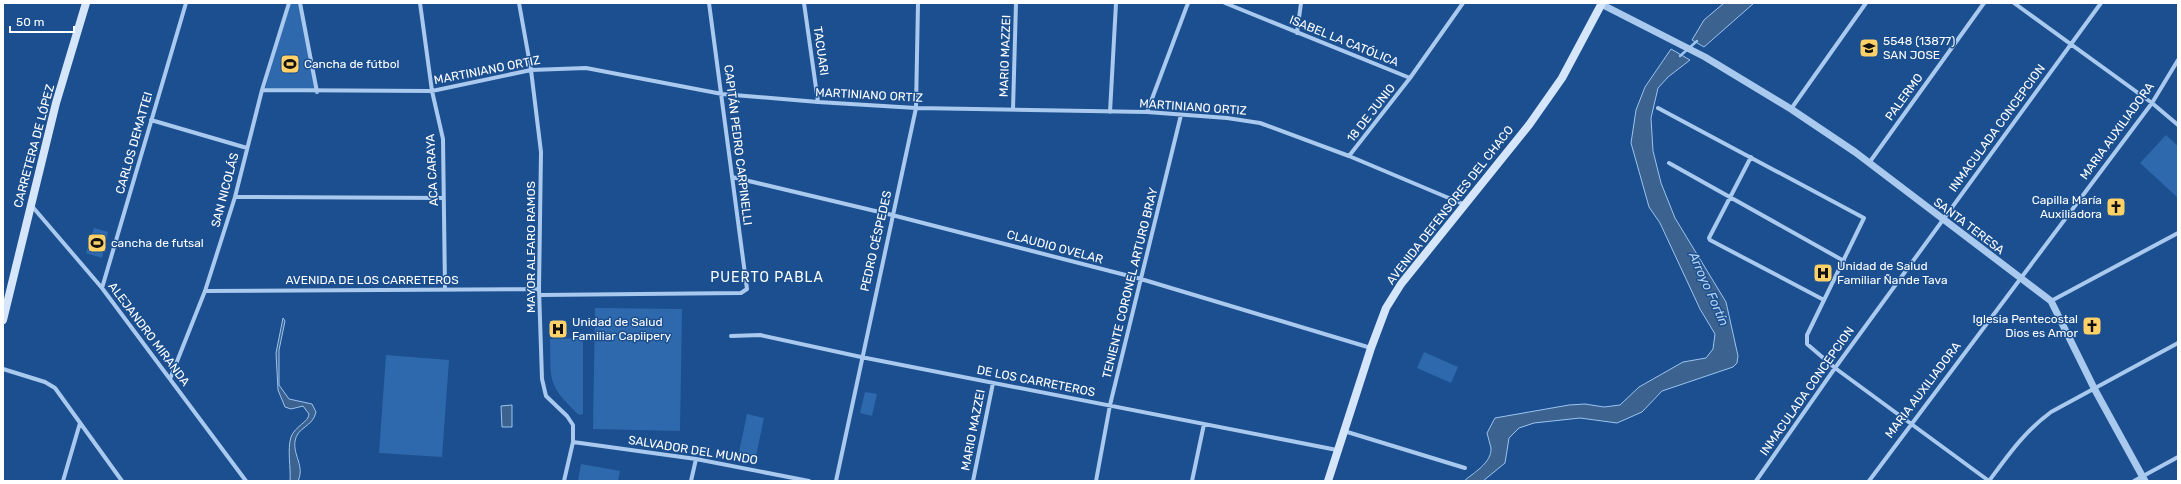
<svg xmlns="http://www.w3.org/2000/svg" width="2181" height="484" font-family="Rubik,sans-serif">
<rect width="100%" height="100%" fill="#1b4f8f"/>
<path fill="#2e69ad" d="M290,3h9l17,87 -51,-1z
M2166,135l12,11v52l-38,-35z
M94,228l14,4 -6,26 -16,-5z
M595,308l87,1 -2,122 -87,-2z
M583,338v76l-4,1c-32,-31 -28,-33 -29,-76z
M1424,352l34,15 -7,16 -34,-15z
M386,355l63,5 -7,97 -63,-4z
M865,392l12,2 -5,22 -12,-3z
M747,414l17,4 -8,38 -17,-4z
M581,464l39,7 -2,10h-40z"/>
<path fill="#3c6290" stroke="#9cc4f0" d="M1724,3h30l-50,44 -12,-7 12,-20z
M1671,49l19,11 -22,17 -10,11 -7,30 2,33 8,32 14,35 51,84 12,54 -1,7 -4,4 -71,24 -20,21 -25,11 -37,-5 -46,5 -15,5 -10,10 -4,25 -22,18h-19c9,-8 28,-18 27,-33 -1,-5 -3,-10 -4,-15l8,-15 74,-13 16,-1 19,3 16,-2 19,-18 44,-25 23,-4 7,-9 2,-15 -15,-25 -40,-86 -11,-16 -18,-64 5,-33 9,-23z
M283,318l2,3 -6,29v35l10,14 23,5 4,8c-3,15 -19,15 -21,29 -2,15 10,25 3,40h-8c1,-14 -3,-31 1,-44 4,-11 18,-15 18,-23l-6,-8 -12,3 -6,-2 -7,-17 -2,-37z
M512,405v22h-10l-1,-21z"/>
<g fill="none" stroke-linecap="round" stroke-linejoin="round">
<path stroke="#9cc4f0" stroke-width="2.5" d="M1680,56l17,-15"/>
<path stroke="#a9c9ee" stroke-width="4" d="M300,3l17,89
M420,3l12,88 11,48 2,150
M519,3l12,67 10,82 -2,137 3,90 4,17 21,20 6,9v17l-9,39
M804,3l14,99
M1225,3l185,75
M2014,3l138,100 26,22
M1297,33l4,-30
M262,90l170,1 99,-21 55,-2 136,26 96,8 98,6 231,4 80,6 33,5 89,33 114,48
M1658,108l206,110 -57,117v9l28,24 154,113
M1013,109l3,-106
M1791,109l75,-106
M1110,112l6,-109
M1147,112l41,-109
M151,120l96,28
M1349,156l61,-78 53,-75
M1751,157l-42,81 1,2 114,60
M1669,163l175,98
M1869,163l115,-160
M732,177l160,38 249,64 230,69
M235,197l209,1
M31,205l71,83 144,193
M102,288l84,-285
M205,291l334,-2
M540,295l201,-2 6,-4 -38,-286
M2051,301l127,-68
M731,336l29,-1 101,22 476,93
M3,369l42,13 10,6 67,93
M170,379l35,-88 30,-94 27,-107 27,-87
M1344,431l121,37
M573,442l123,17 113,22
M63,481l17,-58
M691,481l5,-22
M836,481l80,-373 2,-105
M973,481l20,-98
M1096,481l14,-76 71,-290
M1192,481l12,-57
M1756,481l79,-113 266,-365
M1869,481l283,-378 26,-43
M1989,481c20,-27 35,-49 62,-69l127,-69
M2134,481l44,-24"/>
<path stroke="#a9c9ee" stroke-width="7" d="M1601,4l104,53 86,52 64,43 196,149 44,89 50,91"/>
<path stroke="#d6e6fa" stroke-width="8" d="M3,320l53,-217 30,-100
M1328,481l43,-133 15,-40 15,-24 128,-159 33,-47 40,-75"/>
</g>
<defs>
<g id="school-square" transform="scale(1)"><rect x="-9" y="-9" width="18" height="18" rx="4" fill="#ffd166" stroke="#1b4f8f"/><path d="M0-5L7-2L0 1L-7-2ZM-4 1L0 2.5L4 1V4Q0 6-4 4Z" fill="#111"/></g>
<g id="stadium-square" transform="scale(1)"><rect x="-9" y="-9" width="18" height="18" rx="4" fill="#ffd166" stroke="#1b4f8f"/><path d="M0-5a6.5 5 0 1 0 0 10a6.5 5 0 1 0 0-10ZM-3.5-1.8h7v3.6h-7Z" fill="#111"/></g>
<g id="church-square" transform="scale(1)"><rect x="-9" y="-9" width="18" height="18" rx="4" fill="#ffd166" stroke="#1b4f8f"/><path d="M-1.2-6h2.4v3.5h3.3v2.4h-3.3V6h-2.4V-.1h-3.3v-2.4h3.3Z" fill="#111"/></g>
<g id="hospital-square" transform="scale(1)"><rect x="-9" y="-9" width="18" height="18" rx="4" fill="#ffd166" stroke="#1b4f8f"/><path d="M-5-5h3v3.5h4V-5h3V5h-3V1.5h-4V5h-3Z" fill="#111"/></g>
</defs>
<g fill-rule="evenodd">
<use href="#school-square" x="1869" y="48"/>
<use href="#stadium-square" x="290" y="64"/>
<use href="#church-square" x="2116" y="207"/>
<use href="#stadium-square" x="97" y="243"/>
<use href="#hospital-square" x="1823" y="273"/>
<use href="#church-square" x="2092" y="326"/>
<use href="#hospital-square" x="558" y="329"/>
</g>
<g text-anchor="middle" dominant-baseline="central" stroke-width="3" stroke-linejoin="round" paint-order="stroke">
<g font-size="12" fill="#fff" stroke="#1b4f8f">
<text transform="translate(1344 41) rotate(22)">ISABEL LA CATÓLICA</text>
<text transform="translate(821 51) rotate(82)">TACUARI</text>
<text transform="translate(1005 56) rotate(-88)">MARIO MAZZEI</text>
<text transform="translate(487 70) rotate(-11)">MARTINIANO ORTIZ</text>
<text transform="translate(869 95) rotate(3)">MARTINIANO ORTIZ</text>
<text transform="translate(1904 97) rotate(-54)">PALERMO</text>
<text transform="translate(1193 107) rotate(4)">MARTINIANO ORTIZ</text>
<text transform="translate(1371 113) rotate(-52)">18 DE JUNIO</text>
<text transform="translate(1997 128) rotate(-54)">INMACULADA CONCEPCION</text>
<text transform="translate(2117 131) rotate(-54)">MARIA AUXILIADORA</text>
<text transform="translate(134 143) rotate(-74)">CARLOS DEMATTEI</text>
<text transform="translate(738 145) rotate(83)">CAPITÁN PEDRO CARPINELLI</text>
<text transform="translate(34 146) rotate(-75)">CARRETERA DE LÓPEZ</text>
<text transform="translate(432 170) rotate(-93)">ACA CARAYA</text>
<text transform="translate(225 190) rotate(-75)">SAN NICOLÁS</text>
<text transform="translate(1450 205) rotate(-52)">AVENIDA DEFENSORES DEL CHACO</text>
<text transform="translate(1969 226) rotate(37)">SANTA TERESA</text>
<text transform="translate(876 241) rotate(-77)">PEDRO CÉSPEDES</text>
<text transform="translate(531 247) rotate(-90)">MAYOR ALFARO RAMOS</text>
<text transform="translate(1055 247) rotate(15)">CLAUDIO OVELAR</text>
<text x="372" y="280">AVENIDA DE LOS CARRETEROS</text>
<text transform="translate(1130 283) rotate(-76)">TENIENTE CORONEL ARTURO BRAY</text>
<text transform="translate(149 334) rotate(53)">ALEJANDRO MIRANDA</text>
<text transform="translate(1036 381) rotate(11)">DE LOS CARRETEROS</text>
<text transform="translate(1923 390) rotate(-53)">MARIA AUXILIADORA</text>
<text transform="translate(1807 391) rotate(-55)">INMACULADA CONCEPCION</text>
<text transform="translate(973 430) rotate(-79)">MARIO MAZZEI</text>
<text transform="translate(693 450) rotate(9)">SALVADOR DEL MUNDO</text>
</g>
<g font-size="12" fill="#fff" stroke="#1b4f8f" text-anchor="start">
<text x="1883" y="41">5548 (13877)<tspan x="1883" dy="14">SAN JOSE</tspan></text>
<text x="304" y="64">Cancha de fútbol</text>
<text x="2102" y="200" text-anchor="end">Capilla María<tspan x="2102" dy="14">Auxiliadora</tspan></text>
<text x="111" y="243">cancha de futsal</text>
<text x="1837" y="266">Unidad de Salud<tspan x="1837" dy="14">Familiar Ñande Tava</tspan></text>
<text x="2078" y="319" text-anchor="end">Iglesia Pentecostal<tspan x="2078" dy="14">Dios es Amor</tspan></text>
<text x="572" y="322">Unidad de Salud<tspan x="572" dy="14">Familiar Capiipery</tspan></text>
</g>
<g font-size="13" font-style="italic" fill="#b5d3f5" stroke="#1b4f8f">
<text transform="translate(1709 289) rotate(66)">Arroyo Fortín</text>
</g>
<g font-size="14" letter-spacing="1" fill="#fff" stroke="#1b4f8f">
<text x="767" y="277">PUERTO PABLA</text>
</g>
</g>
<rect width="2181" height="484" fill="none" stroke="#ffffff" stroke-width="8"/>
<path d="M10 26v6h64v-6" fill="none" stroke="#ffffff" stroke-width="2"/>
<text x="16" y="26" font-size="12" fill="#ffffff" stroke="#1b4f8f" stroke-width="3" paint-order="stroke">50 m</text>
</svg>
